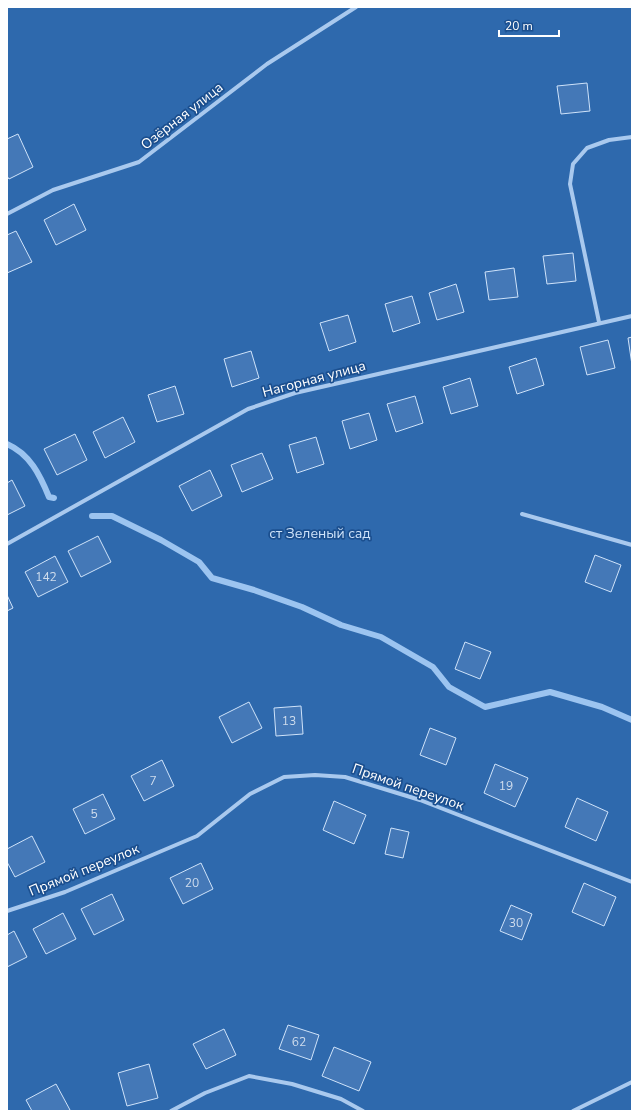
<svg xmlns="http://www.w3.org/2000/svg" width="639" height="1118" font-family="'Nunito Sans',sans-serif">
<rect width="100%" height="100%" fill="#1b4f8f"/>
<path fill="#2e69ad" d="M7,7h625v1104h-625z"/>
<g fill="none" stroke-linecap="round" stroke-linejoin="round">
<path stroke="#9cc4f0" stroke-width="6" d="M7,444c23,10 33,31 42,53l5,1
M92,516h20l49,24 38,22 13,16 42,12 48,17 39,18 40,12 52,30 16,20 36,20 65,-15 52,15 30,13"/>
</g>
<path fill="#4478b7" stroke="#cfe3fa" d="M587,83l3,28 -29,3 -4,-28z
M18,134l15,33 -24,12 -2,-3v-37z
M74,204l12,26 -30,15 -12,-25z
M16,231l16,31 -25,11v-38z
M573,253l3,28 -29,3 -4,-28z
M514,268l4,29 -29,3 -4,-28z
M456,284l8,28 -27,8 -8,-27z
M412,296l8,27 -27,9 -8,-28z
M348,315l8,27 -27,9 -9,-28z
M632,337v28l-4,-27z
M608,340l7,28 -28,7 -7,-28z
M251,351l8,27 -27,9 -8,-28z
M536,358l8,27 -27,9 -8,-27z
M470,378l8,28 -27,8 -8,-27z
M175,386l9,28 -27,8 -9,-27z
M415,396l8,27 -27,9 -9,-28z
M369,413l8,27 -27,9 -8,-28z
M123,417l12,25 -30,16 -12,-26z
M75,434l12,26 -30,15 -13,-26z
M316,437l8,27 -27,9 -8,-28z
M262,453l11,26 -31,13 -11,-27z
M210,470l12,26 -30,15 -13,-25z
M12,480l13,26 -18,9v-32z
M98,536l13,26 -30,15 -13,-26z
M595,555l26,10 -10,27 -26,-10z
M55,556l13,26 -30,15 -13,-25z
M7,595l6,13 -6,3z
M465,642l26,10 -11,27 -25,-10z
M249,702l13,26 -30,15 -13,-26z
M301,706l2,28 -27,2 -2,-28z
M430,728l26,10 -10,27 -26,-10z
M162,760l12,26 -30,15 -13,-25z
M495,764l33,14 -13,29 -31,-14z
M103,794l12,25 -30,15 -12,-25z
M577,798l31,14 -12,29 -31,-14z
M334,801l32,14 -12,29 -31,-14z
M391,828l18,4 -6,26 -18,-4z
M32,836l13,26 -30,15 -8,-15v-13z
M201,863l12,26 -30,15 -13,-26z
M584,883l32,14 -12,29 -32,-14z
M112,894l12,26 -30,15 -13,-26z
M511,905l21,9 -10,26 -22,-9z
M63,913l13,26 -30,15 -13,-25z
M14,931l13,26 -20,10v-32z
M288,1025l31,10 -8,25 -32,-11z
M224,1029l12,26 -30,14 -13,-25z
M334,1047l37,15 -12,29 -37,-15z
M149,1064l9,34 -31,8 -9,-33z
M56,1084l14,26 -3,1h-35l-6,-11z"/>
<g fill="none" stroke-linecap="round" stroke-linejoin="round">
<path stroke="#a9c9ee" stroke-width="4" d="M7,214l46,-24 86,-28 128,-98 89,-57
M599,322l-29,-138 3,-20 14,-16 22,-8 23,-3
M522,514l110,31
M7,544l241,-135 47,-16 337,-77
M7,911l58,-19 132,-56 53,-42 34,-17 31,-2 30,2 75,23 212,82
M171,1111l34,-18 44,-17 43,8 49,15 22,12
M573,1111l59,-29"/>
</g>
<g text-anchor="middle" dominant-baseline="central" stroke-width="3.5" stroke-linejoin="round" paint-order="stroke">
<g font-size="12" fill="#d0dded">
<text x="46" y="577">142</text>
<text x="289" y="721">13</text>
<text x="153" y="781">7</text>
<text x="506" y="786">19</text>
<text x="94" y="814">5</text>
<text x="192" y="883">20</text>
<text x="516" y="923">30</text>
<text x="299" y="1042">62</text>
</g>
<g font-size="14" fill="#fff" stroke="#1b4f8f">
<text transform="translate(182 116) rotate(-38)">Озёрная улица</text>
<text transform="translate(314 379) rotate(-15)">Нагорная улица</text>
<text transform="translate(408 787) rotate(19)">Прямой переулок</text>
<text transform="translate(84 870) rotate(-22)">Прямой переулок</text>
</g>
<g font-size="14" fill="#cfe3fa" stroke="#1b4f8f">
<text x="320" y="533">ст Зеленый сад</text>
</g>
</g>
<rect width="639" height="1118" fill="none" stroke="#ffffff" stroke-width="16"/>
<path d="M499 30v6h60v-6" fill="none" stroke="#ffffff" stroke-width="2"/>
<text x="505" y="30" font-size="12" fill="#ffffff" stroke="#1b4f8f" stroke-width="3" paint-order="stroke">20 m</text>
</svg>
